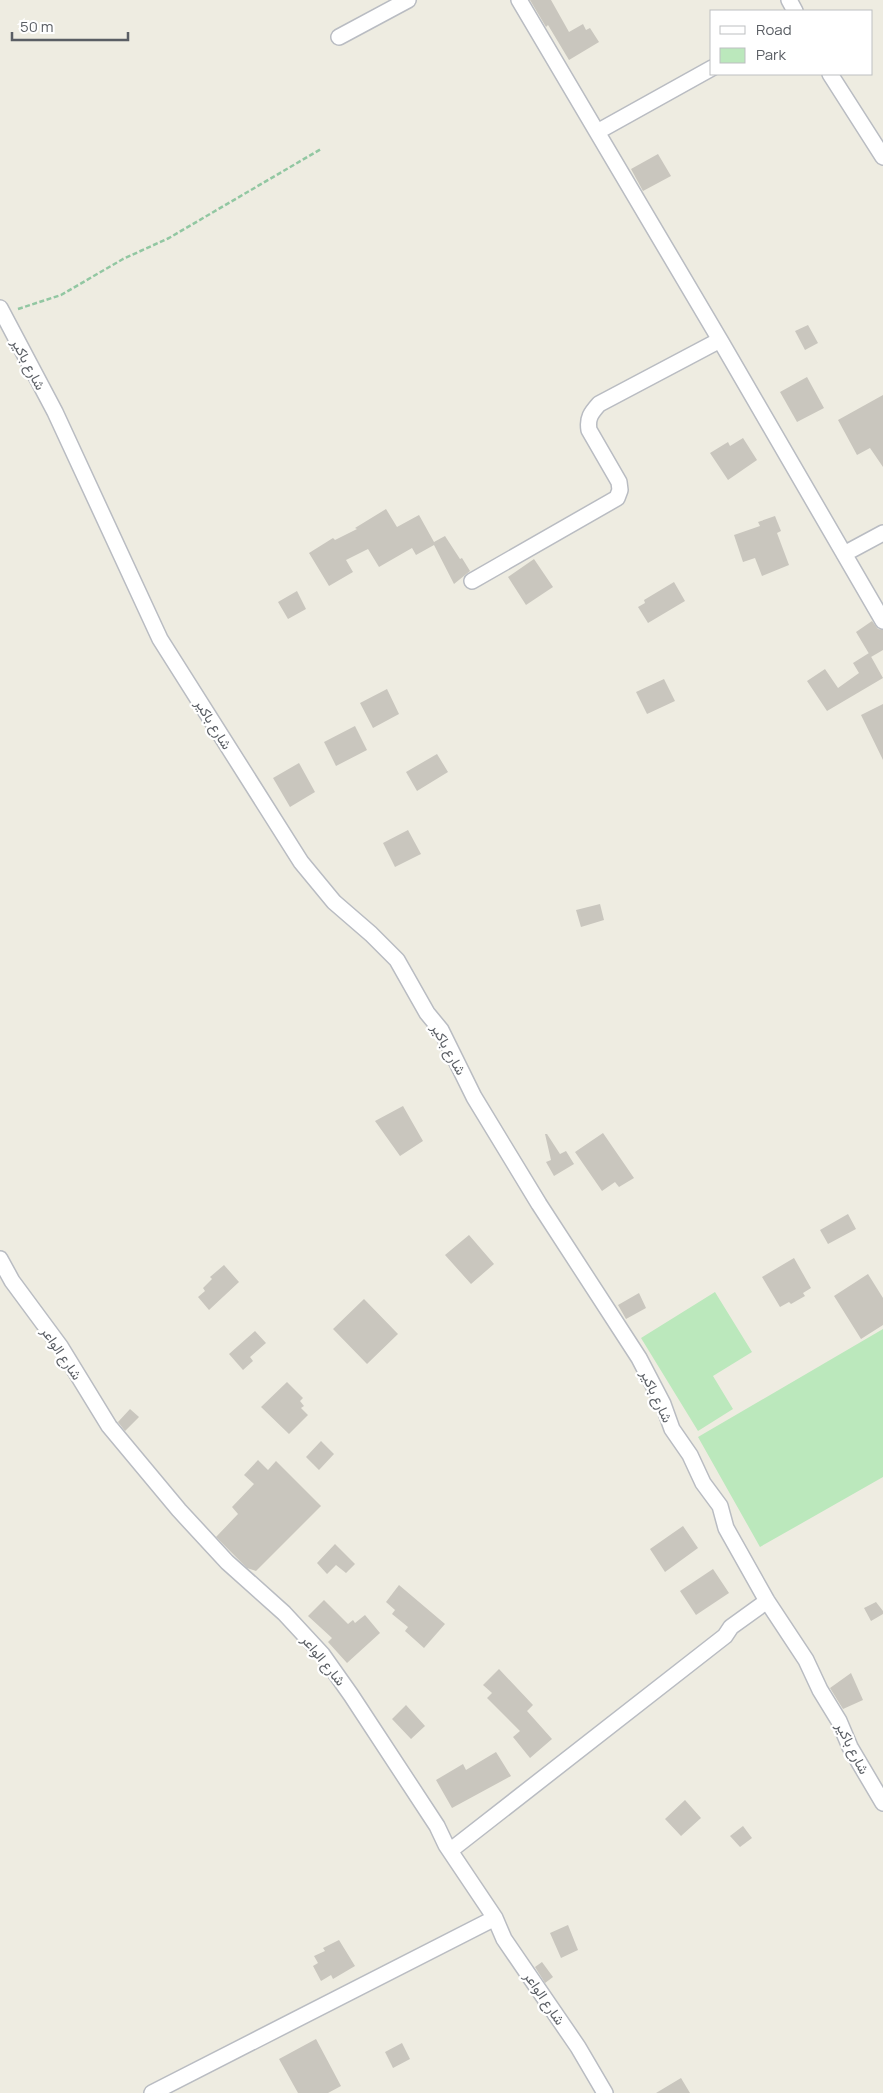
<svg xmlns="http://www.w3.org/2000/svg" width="883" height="2093" font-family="Manrope,Vazirmatn,sans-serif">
<rect width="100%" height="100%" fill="#eeece1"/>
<path fill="#bbe8bc" d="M715,1292l37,60 -39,24 20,33 -35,22 -57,-93z
M883,1329v148l-123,70 -62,-110z"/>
<path fill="#c9c6be" d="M530,0h21l18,32 14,-8 3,6 4,-2 9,14 -30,18 -21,-35 -2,2z
M658,154l13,22 -28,15 -12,-22z
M808,325l10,18 -13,7 -10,-19z
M807,377l17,31 -27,14 -17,-30z
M883,395v72l-13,-19 -13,7 -19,-35z
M743,438l14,22 -29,20 -18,-27 18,-11 2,4z
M386,509l11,18 22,-12 15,27 11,-6 15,23 2,-1 8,13 -16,13 -20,-39 -18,10 -4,-7 -33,19 -11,-18 -22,11 7,12 -24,14 -20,-33 24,-15 2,2 22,-11 -2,-1z
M775,516l6,15 -4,2 12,32 -27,11 -7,-18 -12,4 -9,-27 26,-9 -2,-4z
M534,559l19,28 -27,18 -18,-28z
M674,582l11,19 -37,22 -10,-16 7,-4 -1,-3z
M297,591l9,18 -18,10 -10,-17z
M872,621l6,8 5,1v20l-12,7 -15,-25z
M869,653l14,25 -56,33 -20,-30 18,-12 13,19 21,-15 -6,-10z
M664,679l11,22 -28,13 -11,-22z
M387,689l12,25 -26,14 -13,-25z
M883,704v56l-22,-45z
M355,726l12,24 -31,16 -12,-24z
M437,754l11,18 -31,19 -11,-19z
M299,763l16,29 -25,15 -17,-29z
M408,830l13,24 -26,13 -12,-24z
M600,904l4,16 -23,7 -5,-17z
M403,1106l20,35 -23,15 -25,-35z
M603,1133l31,45 -15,9 -4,-5 -13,9 -27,-39z
M545,1134h2l13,20 6,-3 8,13 -20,12 -8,-14 5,-2z
M848,1214l8,15 -28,15 -8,-14z
M469,1235l25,29 -23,20 -26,-29z
M794,1258l17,30 -8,5 2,3 -14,8 -2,-2 -9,5 -18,-30z
M224,1265l15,17 -30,28 -11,-13 7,-6 -2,-3 9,-9 -2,-2z
M868,1274l15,24v27l-22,14 -27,-43z
M639,1293l7,15 -20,11 -8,-14z
M364,1299l34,35 -31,30 -34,-35z
M255,1331l11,12 -16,14 3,4 -10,9 -14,-16z
M287,1382l16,16 -3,3 4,5 -3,2 7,7 -19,19 -28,-27z
M130,1409l9,8 -14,14 -7,-9z
M321,1441l13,13 -15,16 -13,-13z
M258,1460l10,10 8,-9 45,45 -65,65 -9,-3 -31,-31 22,-23 -6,-7 22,-23 -10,-9z
M683,1526l15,22 -33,24 -15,-23z
M335,1544l20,20 -9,9 -10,-8 -9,9 -10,-11z
M713,1569l16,24 -33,22 -16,-24z
M399,1585l46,39 -21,24 -19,-17 3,-4 -16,-13 3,-4 -9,-8z
M324,1600l24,24 5,-4 2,3 10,-8 15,18 -33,30 -19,-21 4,-4 -24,-22z
M876,1602l7,9v3l-12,7 -7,-13z
M499,1669l34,36 -6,6 25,28 -22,19 -17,-21 7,-6 -33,-33 5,-5 -9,-8z
M851,1673l12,27 -20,9 -13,-21z
M406,1705l19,21 -14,13 -19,-20z
M496,1752l15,24 -59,32 -16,-28 27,-16 3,6z
M685,1800l16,18 -20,18 -16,-17z
M743,1826l9,12 -12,9 -10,-11z
M568,1925l10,25 -17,8 -11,-25z
M339,1940l16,26 -22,13 -2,-4 -10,6 -8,-15 5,-3 -4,-7 11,-5 -2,-3z
M542,1962l11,15 -8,6 -10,-16z
M316,2039l25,47 -13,7h-30l-19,-34z
M402,2043l8,16 -17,9 -8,-16z
M681,2078l9,15h-34z"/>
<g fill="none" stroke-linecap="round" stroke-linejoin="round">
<g stroke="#b9bcc2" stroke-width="18">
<path id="minor" d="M519,0l78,132 115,-64
M789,0l6,11
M339,37l69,-37
M830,74l53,83
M0,308l55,104 105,227 141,223 33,40 37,32 26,26 30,53 14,17 33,67 65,107 100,154 24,46 9,25 18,26 13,28 17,23 6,22 41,73 39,59 14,30 19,31 11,26 33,56
M720,340l163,281
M844,554l39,-21
M472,581l145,-83 3,-8 -1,-8 -30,-52c-2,-12 2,-17 10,-26l121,-64 -123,-208
M0,1259l12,22 48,65 49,80 70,84 48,52 57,51 38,41 29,41 86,131 9,19 49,73 9,21 74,108 27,46
M451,1850l274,-214 6,-9 36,-26
M152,2093l343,-175"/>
</g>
<path stroke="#92c7a2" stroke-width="2.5" stroke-dasharray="5 2.5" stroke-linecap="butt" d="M18,309l43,-14 62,-36 46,-21 152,-89"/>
<use href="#minor" stroke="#fff" stroke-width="15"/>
</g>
<g text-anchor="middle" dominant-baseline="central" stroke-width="4.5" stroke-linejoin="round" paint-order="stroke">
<g font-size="14" fill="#5a5e64" stroke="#fff">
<text transform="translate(29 364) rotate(62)">شارع باكير</text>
<text transform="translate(214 724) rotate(58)">شارع باكير</text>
<text transform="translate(449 1049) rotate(61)">شارع باكير</text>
<text transform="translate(62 1353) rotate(56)">شارع الواعر</text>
<text transform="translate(657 1396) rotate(65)">شارع باكير</text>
<text transform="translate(324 1660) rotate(51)">شارع الواعر</text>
<text transform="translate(853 1748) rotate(63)">شارع باكير</text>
<text transform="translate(545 1998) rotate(56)">شارع الواعر</text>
</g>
</g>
<rect x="710" y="10" width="162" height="65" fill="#ffffff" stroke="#bdbfc1"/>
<rect x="720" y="26" width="25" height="8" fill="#ffffff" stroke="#bdbfc1"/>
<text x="756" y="35" font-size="15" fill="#5a5e64">Road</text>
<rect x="720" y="48" width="25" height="15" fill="#bbe8bc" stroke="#bdbfc1"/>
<text x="756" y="60" font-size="15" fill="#5a5e64">Park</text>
<path d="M12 32v8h116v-8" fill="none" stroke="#5a5e64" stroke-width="2.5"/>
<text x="20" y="32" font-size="15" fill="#5a5e64" stroke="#ffffff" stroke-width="4" paint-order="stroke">50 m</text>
</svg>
